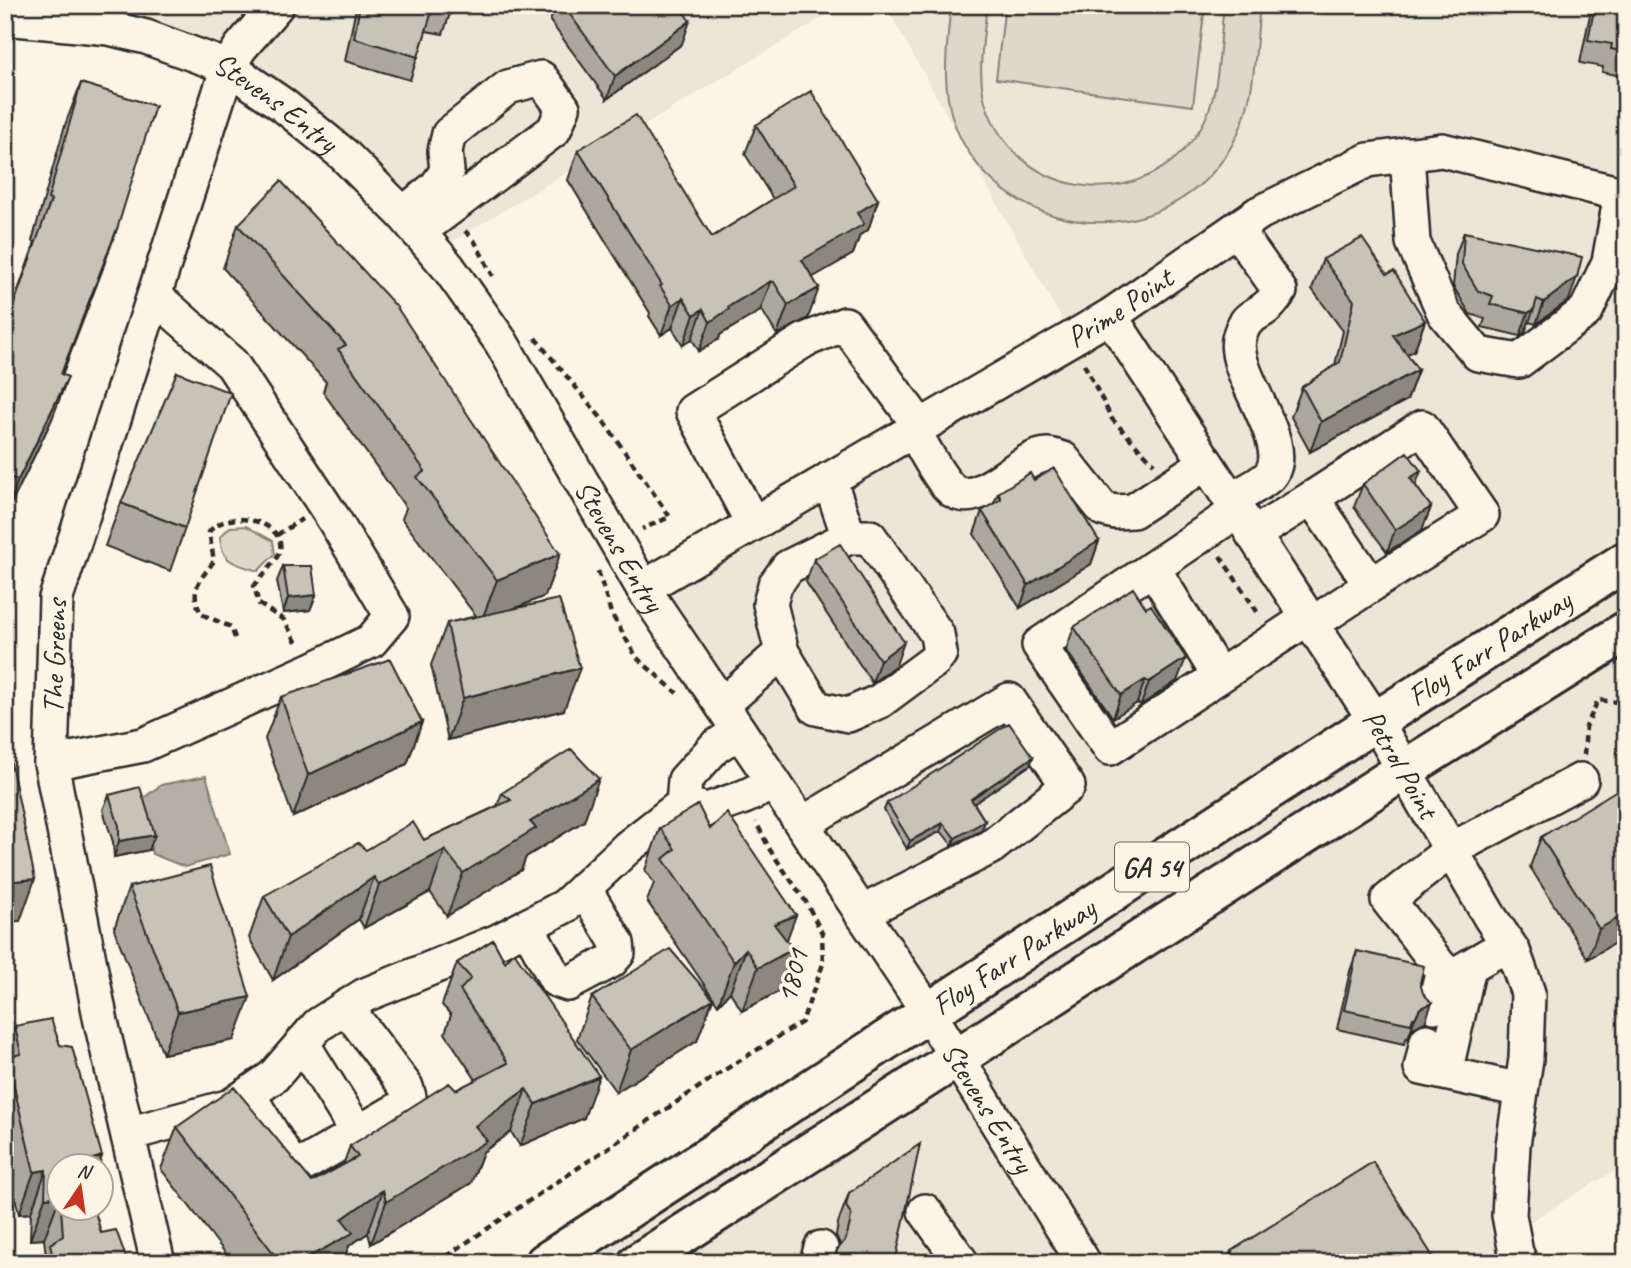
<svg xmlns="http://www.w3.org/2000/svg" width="1631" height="1268" font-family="Caveat,sans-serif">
<rect width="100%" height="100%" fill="#fcf5e5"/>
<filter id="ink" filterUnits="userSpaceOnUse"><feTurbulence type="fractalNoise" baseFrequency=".0143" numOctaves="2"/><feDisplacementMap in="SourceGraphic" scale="14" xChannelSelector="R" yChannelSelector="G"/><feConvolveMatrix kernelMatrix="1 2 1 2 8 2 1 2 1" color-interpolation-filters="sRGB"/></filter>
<g filter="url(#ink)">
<path fill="#ece6d7" d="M5,5h838l-408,247 -92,-98 -197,-117z
M885,5h741v1159l-125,75 16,24h-994l400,-213 -195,-356 -85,-106 429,-251z"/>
<path fill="#ded8ca" stroke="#84827a" stroke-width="2" d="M951,5h36c-3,32 -11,69 -1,100 33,97 160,111 214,24 21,-34 19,-84 24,-124h36c-5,46 -4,99 -28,140 -59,106 -213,101 -270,-4 -23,-43 -16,-90 -11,-136z
M1005,5h200l-12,101 -197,-27z
M246,526l27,15 2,13 -17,17c-23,-8 -36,-7 -38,-34l10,-10z"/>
<path fill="#b4b0a5" stroke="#7d7b74" stroke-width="2" d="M206,776l24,78 -45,13 -33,-13 -12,-53 21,-16z"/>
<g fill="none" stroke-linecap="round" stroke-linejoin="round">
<g stroke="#2b2b2b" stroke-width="38">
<g id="minor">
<path id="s1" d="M5,18l104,10 37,9 82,30 55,38 60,49 60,60 45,53 53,75 142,246 286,425 155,250"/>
<path d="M1407,154l6,88 31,71 34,41 41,7 67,-50 23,-49 12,-68"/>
<path d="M403,214l33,-27 11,-16 -2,-20 4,-17 59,-47 33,-9 22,30 -9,22 -136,102"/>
<path id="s2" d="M1110,316l265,404 115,197 23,34 15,42 -2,66 -13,86 -4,70 7,38 5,10"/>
<path d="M913,430c11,18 21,40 34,55 28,33 70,-29 100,-30 5,0 12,3 16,4l40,50 12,3 18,-1 73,-48"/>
<path d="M829,479l20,58"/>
<path d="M1312,498l110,-71 60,88 -111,70"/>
<path d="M1231,500c11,-7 27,-14 37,-23 30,-30 -37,-102 -29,-138 6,-26 17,-21 31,-35 4,-4 7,-9 10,-13l-44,-62"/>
<path d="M1237,511l-198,134 71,103 198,-130"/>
<path d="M753,524l-60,-113 112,-71 40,-16 75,102"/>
<path d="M1253,535l59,-37 59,87 -59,39"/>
<path d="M1153,568l66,108"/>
<path id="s3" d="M643,588l467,-272 149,-103 109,-53 74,-10 184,45"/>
<path d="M722,705l60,-53 -12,-48 5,-19 13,-18 61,-30h21l67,97 3,19 -6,8 -54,40 -32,14 -32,-7 -34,-56"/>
<path d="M51,763l92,-18 170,-76 58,-28 21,-25 -59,-98 -101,-154 -76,-67"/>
<path d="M683,804l24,6 37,-13 30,-14"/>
<path d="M802,824l207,-124 59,86 -77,61 -130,66"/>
<path d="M527,926l29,54 12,4 43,-23 7,-8 -1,-10 -33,-55"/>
<path d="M1508,944l-59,34 -61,-78 63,-50 130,-70"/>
<path d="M1434,1006l9,-37"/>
<path d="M1427,1041l-6,27 100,22"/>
<path d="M302,1043l56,90"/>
<path d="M1445,1073l24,-106"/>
<path d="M248,1094l40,66 15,5 103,-60 3,-8 -3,-10 -60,-80"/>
<path d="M128,1134l103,-28 42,-29 45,-52 47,-30 133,-54 67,-35 63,-59 55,-43 2,-24 30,-33 24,-16"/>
<path d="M925,1211l37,52"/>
<path id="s4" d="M158,1263l-57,-241 -50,-259 5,-165 172,-531 12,-19 37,-43"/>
<path d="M817,1263l4,-15"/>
</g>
</g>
<g stroke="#2b2b2b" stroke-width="44">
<g id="major">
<path id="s5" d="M545,1263c360,-234 718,-472 1081,-702"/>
<path d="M638,1263l766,-493 222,-139"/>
</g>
</g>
<path stroke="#2b2b2b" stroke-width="4.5" stroke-dasharray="7 5" stroke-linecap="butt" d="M465,231l9,9 19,36
M535,338l67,81 68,98 -28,12
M1084,364l28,55 42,45
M277,535l25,-16
M1220,556l40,60
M598,571l13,42 26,45 40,35
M235,638l-4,-11 -30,-13c-12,-26 -2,-32 13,-53l-5,-29c19,-25 77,-11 71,19 -2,8 -20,27 -26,35l5,18 25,16 14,25
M1584,755l2,-28 12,-27 19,2 9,11
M436,1263l287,-192 79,-49 21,-58 -1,-31 -16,-31 -36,-52 -14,-28"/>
<use href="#minor" stroke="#fcf5e5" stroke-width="33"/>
<use href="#major" stroke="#fcf5e5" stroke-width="38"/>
</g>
<path fill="#aca89d" stroke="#2b2b2b" stroke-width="2" d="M358,5h95l-10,29 -17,-3 -16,49 -65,-19 10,-48z
M556,5h122l4,39 -75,55 -57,-78z
M1592,5h34v72l-24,-5 1,-5 -23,-4z
M81,83l22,185 -41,107 -10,44 -47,98v-189l30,-86 -3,-1 33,-116z
M756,125l122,75 -10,30 -8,5 -7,19 -41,23 -4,41 -31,17 -14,-23 -3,-1 -40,24 -1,4 -20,12 -7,-12 -9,6 -11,-17 -11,7 -12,-19 1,-3 -82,-133 10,-30 134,87 61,-38 -28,-45z
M238,225l322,329 -15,42 -30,12 49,102 -116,30 -17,-75 16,-42 29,-7 -74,-97 4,-11 -83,-116 3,-10 -103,-114z
M1464,232l105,68 -33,24 -7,-2 -4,10 -5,4 -38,-9 3,-8 -15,-5 -17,-28 3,-32z
M1323,259l64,15 38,47 -11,30 -7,3 11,16 -11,30 -97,52 -19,-35 11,-30 33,-22 8,-34 -31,-42z
M1034,480l65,61 -8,23 -71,44 -46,-74 8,-23 12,-8 4,-10z
M1363,484l53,2 15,21 -9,23 -35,22 -33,-45z
M121,503l64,25 -15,43 -65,-25z
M814,559l82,106 -24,18 -66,-101z
M283,566l33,29 -6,15 -27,3 -6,-32z
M1146,608l31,73 -36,24 -4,-2 -24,15 -47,-68 8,-23z
M281,697l141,25 -15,42 -114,53 -28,-78z
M1033,757l-3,8 -56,38 11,18 -3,8 -30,16 -11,-14 -34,18 -23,-39 3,-7z
M502,793l82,28 -58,36 -5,13 -74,46 -17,-24 -66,36 -5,-9 -86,61 -24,-42 15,-42 102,-46 58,-10 73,-34z
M109,795l40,55 -35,7 -1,-15 -10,-32z
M1626,804v132l-38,23 -58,-92 11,-30z
M660,828l50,1 77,112 -9,51 -36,19 -12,-19 -12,13 -71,-104 7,-18 -9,-13z
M129,887l105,153 -71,14 -49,-125z
M493,940l91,178 -64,28 -9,-14 -28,20 -12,31 -100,61 -3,-11 -19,13 -7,17h-109l-72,-94 16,-42 135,55 31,-17 7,-19 126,-66 -31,-47 6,-18 -9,-10 15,-42z
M1357,951l63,32 5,39 -12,6 -5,10 -1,-1 -3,7 -67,-15 13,-58z
M592,997l105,44 -81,51 -39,-53z
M15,1026l45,140v42h34l7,25 27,30h-85l3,-7 -2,-17 -14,1 1,-27 -12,1 -14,-57v-106z
M849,1193l46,70h-63l5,-13 3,-4v-2l-4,-8 2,-13z
M1231,1251l206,12h-210z"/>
<path fill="#8c8880" stroke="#2b2b2b" stroke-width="2" d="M1281,5h21l-1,2z
M690,21l-8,23 -75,55 8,-23z
M878,200l-10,30 -8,5 -7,19 -62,36 11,-30 55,-47z
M118,226l-15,42 -57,148 15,-42z
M1577,277l-8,23 -33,24 8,-22z
M771,281l-11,30 -40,24 -1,4 -20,12 11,-29 18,-15z
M819,288l-11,30 -31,17 11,-30z
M683,298l-11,30 -11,7 11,-30z
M703,309l-11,30 -9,6 11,-30z
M1534,309l-9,23 -5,4 8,-23z
M1425,321l-11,30 -32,14 11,-30z
M1418,370l-11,30 -97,52 11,-30z
M68,377l-16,42 -47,98 13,-37z
M1421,471l-9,23 -2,-16z
M1431,507l-9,23 -35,22 8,-22z
M1099,541l-8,23 -71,44 8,-23z
M560,554l-15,42 -64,26 16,-42z
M316,595l-6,15 -27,3 5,-15z
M904,642l-8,23 -24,18 8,-23z
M1186,658l-9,23 -36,24 8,-23z
M580,668l-16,42 -116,30 15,-42z
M1145,680l-8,23 -24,15 8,-23z
M422,722l-15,42 -114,53 15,-42z
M1033,757l-3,8 -61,42 2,-8z
M599,779l-15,42 -58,36 -5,13 -74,46 16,-43 67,-51z
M985,821l-3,8 -1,2 -29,14 3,-7z
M943,823l-2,8 -34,18 3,-8z
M155,835l-6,15 -35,7 5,-16z
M445,850l-15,42 -66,36 15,-43z
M374,877l-15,42 -86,61 15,-43z
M35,879l-15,42 -15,1v-40z
M1626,913v23l-38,23 11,-30z
M796,915l-15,41 12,-7 -15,43 -36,19 32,-87z
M746,949l-16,43 -12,13 16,-43z
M250,997l-16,43 -71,14 15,-42z
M713,999l-16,42 -81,51 15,-42z
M1432,1003l-7,19 -12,6 -5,10 7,-20 5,-10z
M599,1076l-15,42 -64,28 16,-42z
M526,1089l-15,43 -28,20 -12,31 -100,61 15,-42 89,-76z
M102,1156l-3,10h-19l1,-3z
M46,1170l-15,43 -12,1 15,-42z
M383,1190l-15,43 -19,13 -7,17h-44l44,-44z
M60,1196l-16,43 -14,1 15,-42z"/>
<path fill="#c8c3b7" stroke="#2b2b2b" stroke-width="2" d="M360,5h93l-2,7 -18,-4 -15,49 -64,-19z
M563,5h115l12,16 -75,55z
M1595,5h31v47l-15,-3 1,-5 -24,-4z
M81,83l74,23 -37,120 -57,148 7,3 -50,103 -13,-4v-147l46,-129 -3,-1z
M811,91l67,109 -21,13 7,11 -62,36 17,28 -31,17 -14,-23 -3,-1 -43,26 1,2 -19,13 -7,-13 -9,6 -11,-17 -11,7 -12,-19 2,-1 -84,-135 58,-35 76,122 82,-51 -38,-61z
M281,181l115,125 164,248 -63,26 -80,-103 8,-6 -87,-122 8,-4 -108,-120z
M1464,232l118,25 -5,20 -33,25 -7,-3 -3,10 -6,4 -38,-9 3,-8 -15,-5 -16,-27z
M1362,238l25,36 7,-3 31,50 -32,14 25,35 -97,52 -19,-35 38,-25 14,-61 -31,-42z
M177,372l54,21 -46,135 -64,-25z
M1407,452l14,19 -11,7 21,29 -36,23 -32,-46z
M1054,468l45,73 -71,44 -46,-74 19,-12 -3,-6 32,-20 4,7z
M840,544l64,98 -24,18 -66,-101z
M283,566h29l4,29 -28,3z
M1133,588l13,20 5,-3 35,53 -37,24 -4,-2 -24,15 -47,-68z
M559,599l21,69 -117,30 -16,-75z
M390,659l32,63 -114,53 -27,-78z
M1009,723l24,34 -62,42 14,22 -30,17 -12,-15 -33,18 -23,-38z
M5,734l30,145 -30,3z
M571,749l28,30 -69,43 6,6 -73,45 -18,-23 -66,35 -5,-8 -86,60 -24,-41 94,-53 8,7 47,-28 11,18 87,-40 -9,-7z
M140,787l15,48 -36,6v-15l-10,-31z
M1617,790l9,14v109l-27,16 -58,-92z
M698,805l12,24 17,-16 69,102 -22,9 19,25 -35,19 -12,-19 -12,13 -71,-103 12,-10 -15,-21z
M210,866l40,131 -72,15 -49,-125z
M493,940l12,22 9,-10 85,124 -63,28 -10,-15 -51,37 12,15 -101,61 -3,-12 -41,29 11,14 -55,30h-17l-104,-136 57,-40 78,95 46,-25 -8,-11 99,-63 7,7 52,-27 -48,-73 11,-12 -14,-15z
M670,949l43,50 -82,51 -39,-53z
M1357,951l67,15 -4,17 3,10 9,10 -12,5 -5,10h-2l-2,6 -67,-14z
M51,1019l9,26 12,2 30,109 -21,7 1,3h-22v30l-15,2 1,-28 -12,2 -27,-115 14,-3 -6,-28z
M920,1144l-25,119h-61l3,-13 9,-11 4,-16 1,-9 -5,-8 3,-13z
M1373,1162l64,101h-198l-8,-12z
M61,1208h33l7,25 15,-3 12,33h-74l-4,-19 13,-8z"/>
</g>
<g text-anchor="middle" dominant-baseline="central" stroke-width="7" stroke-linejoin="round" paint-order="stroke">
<rect fill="#fcf5e5" stroke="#6a6863" stroke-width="2" x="1115" y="842.5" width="74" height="49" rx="5"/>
<g font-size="28" font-weight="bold" fill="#2b2b2b">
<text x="1152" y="867">GA 54</text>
</g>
<g font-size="30" fill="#2b2b2b" stroke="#fcf5e5">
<text stroke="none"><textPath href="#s1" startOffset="289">Stevens Entry</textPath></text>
<text stroke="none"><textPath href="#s3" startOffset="553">Prime Point</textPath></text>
<text stroke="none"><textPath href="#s1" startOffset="856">Stevens Entry</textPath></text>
<text stroke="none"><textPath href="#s5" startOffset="1127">Floy Farr Parkway</textPath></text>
<text stroke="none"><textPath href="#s4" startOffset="618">The Greens</textPath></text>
<text stroke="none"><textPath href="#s2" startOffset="534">Petrol Point</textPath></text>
<text stroke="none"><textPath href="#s5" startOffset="560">Floy Farr Parkway</textPath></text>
<text transform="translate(792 976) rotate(-76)">1801</text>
<text stroke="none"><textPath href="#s1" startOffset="1528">Stevens Entry</textPath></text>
</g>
</g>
<rect width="1631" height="1268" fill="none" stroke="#fcf5e5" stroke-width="28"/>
<rect x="14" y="14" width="1603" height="1240" fill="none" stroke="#2b2b2b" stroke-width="2.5" filter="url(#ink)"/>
<g transform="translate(80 1187) rotate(13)"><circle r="33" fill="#fcf5e5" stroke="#a8a49b" stroke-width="2"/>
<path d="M0-5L12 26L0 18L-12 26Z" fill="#c8321e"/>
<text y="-10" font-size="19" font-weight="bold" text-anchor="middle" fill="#2b2b2b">N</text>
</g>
</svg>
